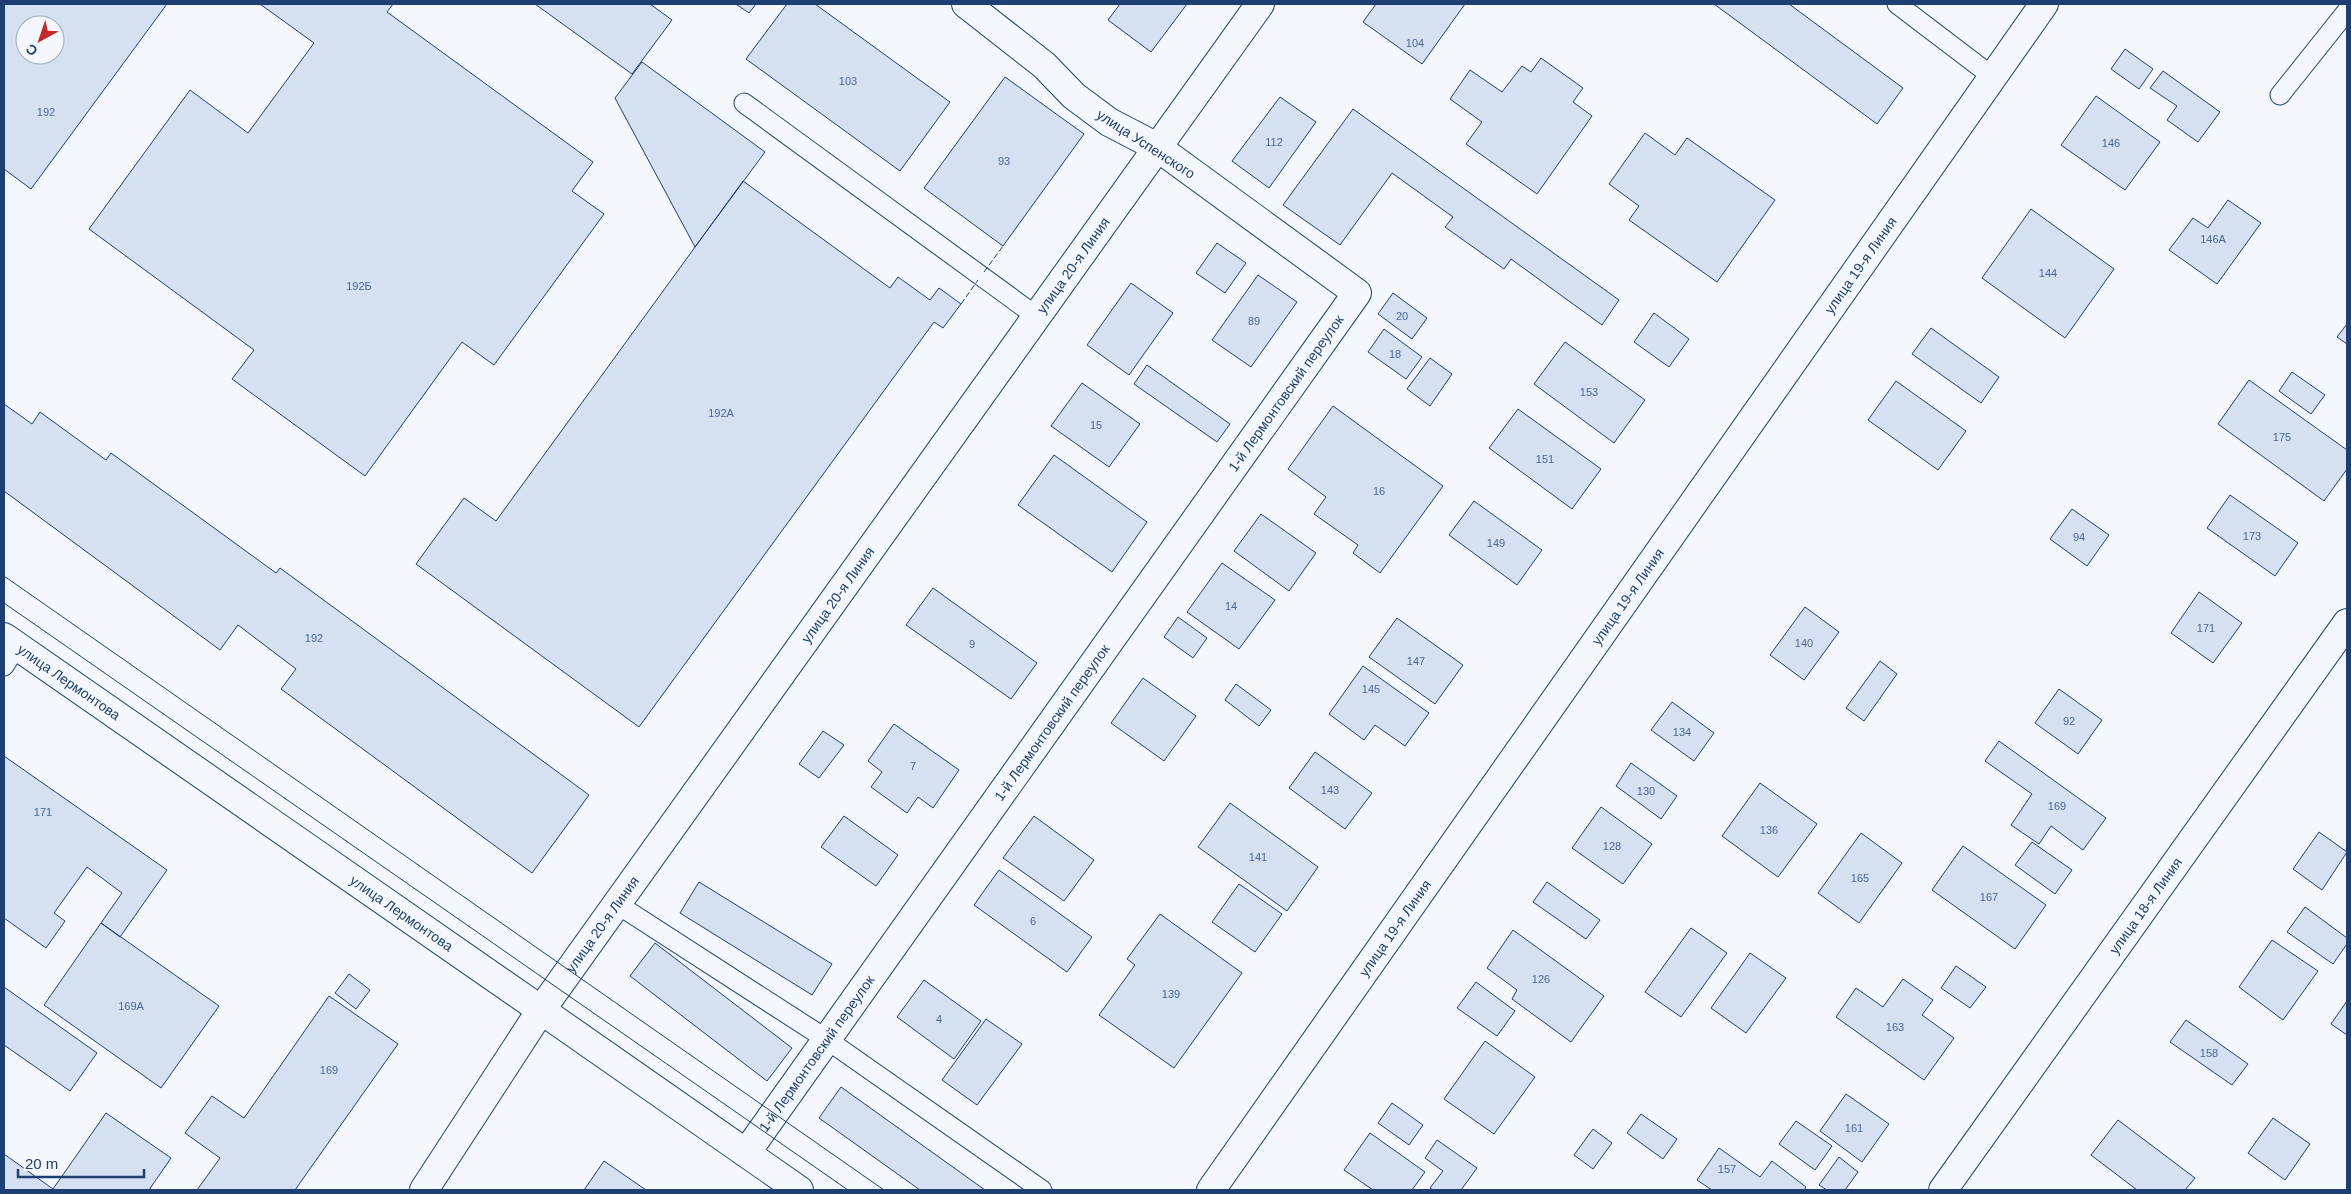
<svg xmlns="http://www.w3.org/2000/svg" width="2351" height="1194" font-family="Arial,sans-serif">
<rect width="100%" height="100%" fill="#f4f7fb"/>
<path fill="#d5e0f0" stroke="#1d3f73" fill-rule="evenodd" d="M4,4h163l-136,185 -27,-20zM25,25h30v30h-30z
M260,4h133l-6,8 206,150 -21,29 32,23 -110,151 -32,-23 -97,134 -133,-97 22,-29 -165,-121 101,-139 58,43 66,-90z
M535,4h115l22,16 -40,54z
M736,4h20l-7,9z
M787,4h28l135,98 -50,69 -154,-112z
M1120,4h67l-36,48 -43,-32z
M1376,4h89l-43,60 -59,-42z
M1714,4h75l114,84 -26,36z
M2125,49l28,20 -14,20 -28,-20z
M1541,58l42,30 -10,14 19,14 -55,78 -71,-50 16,-22 -32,-23 20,-29 32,22 20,-26 9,6z
M642,62l123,90 -70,95 -80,-149z
M2163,71l57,41 -22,30 -31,-22 10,-14 -27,-18z
M1005,77l79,57 -81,112 -79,-58z
M2096,96l64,46 -35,48 -64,-45z
M1280,97l36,25 -47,66 -37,-27z
M1353,109l266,191 -17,25 -91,-66 -7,10 -59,-42 8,-10 -61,-44 -52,72 -57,-40z
M1645,133l30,22 12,-17 88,62 -58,82 -88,-62 10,-14 -30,-22z
M743,181l147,107 8,-11 32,23 9,-12 22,16 -18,24 -9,-6 -295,405 -223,-163 48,-66 32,23z
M2228,200l33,23 -44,61 -48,-34 24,-32 15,10z
M2031,209l83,60 -49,69 -83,-60z
M1217,243l29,20 -21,30 -29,-20z
M1258,275l39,27 -46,65 -39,-27z
M1131,283l42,30 -44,62 -42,-30z
M1393,293l34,25 -15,21 -34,-25z
M1654,313l35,26 -20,28 -35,-25z
M2347,324v20l-10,-7z
M1931,328l68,49 -18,26 -69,-49z
M1384,329l38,28 -16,22 -38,-27z
M1565,342l80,58 -31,43 -80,-59z
M1430,358l22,16 -22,32 -23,-17z
M1147,365l83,59 -13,18 -83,-58z
M2292,372l33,23 -14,19 -32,-23z
M2249,380l98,70v19l-23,32 -106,-77z
M1896,381l70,50 -28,39 -70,-50z
M1082,383l58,41 -31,43 -58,-41z
M4,404l28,20 8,-12 66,48 5,-7 165,120 4,-5 309,227 -57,78 -251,-184 15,-20 -58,-44 -18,25 -216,-159z
M1333,406l110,80 -63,87 -27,-20 5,-8 -44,-31 12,-17 -38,-28z
M1518,409l83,60 -29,40 -83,-61z
M1054,455l93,67 -35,50 -94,-67z
M2230,495l68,48 -23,33 -68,-48z
M1474,501l68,49 -25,35 -68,-50z
M2072,509l37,26 -22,31 -37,-27z
M1261,514l55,39 -27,38 -55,-40z
M1222,563l53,37 -36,49 -52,-37z
M933,588l104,75 -26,36 -105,-74z
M2199,592l43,31 -29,40 -42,-30z
M1805,607l34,25 -35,48 -34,-25z
M1178,617l29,21 -14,20 -29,-21z
M1397,618l66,47 -28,39 -66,-47z
M1880,661l17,13 -33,47 -18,-13z
M1363,666l66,47 -24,33 -30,-21 -11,15 -35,-26z
M1143,678l53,38 -32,45 -53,-38z
M1236,684l35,26 -12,16 -34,-26z
M2059,689l43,31 -24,34 -43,-31z
M1672,702l42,31 -20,28 -43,-31z
M894,724l65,46 -26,38 -15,-11 -11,16 -36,-26 11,-15 -14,-11z
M823,731l21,14 -25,33 -20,-14z
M1999,741l107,77 -23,32 -32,-24 -12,18 -28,-19 21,-31 -47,-33z
M1315,752l57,41 -27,36 -56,-41z
M4,756l163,114 -47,67 -19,-14 21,-30 -35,-26 -33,46 11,8 -19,27 -42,-30z
M1631,763l46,33 -16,23 -45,-33z
M1760,783l57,41 -39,53 -56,-41z
M1230,803l88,64 -31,44 -89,-64z
M1601,807l51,37 -29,40 -51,-36z
M844,816l54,39 -22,31 -55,-39z
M1034,816l60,44 -30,41 -61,-43z
M2319,832l28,20 -25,38 -29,-21z
M1861,833l41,30 -43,60 -41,-30z
M2032,842l40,28 -17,24 -40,-29z
M1963,846l83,59 -31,44 -83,-59z
M999,870l93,67 -25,35 -93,-67z
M699,882l133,82 -20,31 -132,-82z
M1547,882l53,38 -14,19 -53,-37z
M1239,884l43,30 -27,38 -43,-30z
M2305,907l42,31v6l-14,20 -46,-32z
M1160,914l82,59 -68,95 -75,-53 36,-50 -8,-6z
M101,923l118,83 -58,82 -117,-83z
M1691,928l36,25 -46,64 -36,-25z
M1513,930l91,66 -33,46 -59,-43 5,-9 -30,-22z
M2272,940l46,31 -35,49 -44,-33z
M655,943l137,105 -25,33 -137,-105z
M1750,953l36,25 -40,55 -35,-25z
M1956,966l30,21 -16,21 -29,-20z
M349,974l21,16 -14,19 -21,-16z
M1903,979l30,21 -11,15 32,23 -30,42 -88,-63 20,-29 27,19z
M924,980l57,41 -27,38 -57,-42z
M1476,982l39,29 -18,25 -40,-28z
M4,987l93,66 -27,38 -66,-46z
M329,996l69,48 -103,146h-98l23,-32 -35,-25 27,-37 32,22z
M2347,1001v34l-16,-11z
M986,1019l36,25 -45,61 -35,-25z
M2186,1020l62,44 -16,21 -62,-43z
M1485,1041l50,36 -41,57 -50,-35z
M841,1087l144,103h-65l-101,-72z
M1846,1094l43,30 -27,38 -42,-31z
M1392,1103l31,22 -14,20 -31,-22z
M106,1113l65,45 -22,32h-145v-36l49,35z
M1641,1114l36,25 -14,20 -36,-26z
M2273,1118l37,26 -25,36 -37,-27z
M2118,1120l77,58 -10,12h-48l-46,-35z
M1796,1121l36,25 -17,24 -36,-26z
M1593,1129l19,14 -19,26 -19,-14z
M1370,1133l55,39 -13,18h-39l-29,-20z
M1437,1140l40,28 -16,22h-28l-3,-2 13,-17 -18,-13z
M1719,1148l41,29 12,-16 34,26 -2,3h-92l-15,-10z
M1839,1157l19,15 -13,18h-18l-8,-5z
M604,1161l42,29h-62z"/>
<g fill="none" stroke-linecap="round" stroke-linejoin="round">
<g stroke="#1d3f73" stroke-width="21">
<path id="service" d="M1897,4l96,73
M2280,95l67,-84
M744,103l292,213
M4,666l13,-20
M617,904l209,135 216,151"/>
</g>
<g stroke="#1d3f73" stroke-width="30">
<g id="minor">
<path id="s1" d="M746,1153l611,-860 -200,-146 -48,-25 -35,-26 -30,-31 -78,-61"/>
<path id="s2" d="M1211,1190l833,-1186"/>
<path id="s3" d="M1943,1190l404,-567"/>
</g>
</g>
<g stroke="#1d3f73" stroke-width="30">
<g id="tertiary">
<path id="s4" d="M4,637l537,373"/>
</g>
</g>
<g stroke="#1d3f73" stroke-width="30">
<g id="secondary">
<path d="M541,1010l258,180"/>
<path id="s5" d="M424,1190l117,-180 719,-1006"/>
</g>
</g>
<use href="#service" stroke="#f4f7fb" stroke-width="19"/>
<use href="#minor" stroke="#f4f7fb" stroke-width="28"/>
<use href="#tertiary" stroke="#f4f7fb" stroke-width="28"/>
<use href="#secondary" stroke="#f4f7fb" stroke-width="28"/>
<path stroke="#1d3f73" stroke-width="1" d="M4,576l880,614
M4,603l844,587"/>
<path stroke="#1d3f73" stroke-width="1" stroke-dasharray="6 2.5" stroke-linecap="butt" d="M984,272l19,-26
M961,304l17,-24"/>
</g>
<g text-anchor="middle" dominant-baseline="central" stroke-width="4" stroke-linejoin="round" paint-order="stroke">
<g font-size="11" fill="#4b6792">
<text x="1415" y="43">104</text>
<text x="848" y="81">103</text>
<text x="46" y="112">192</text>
<text x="1274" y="142">112</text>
<text x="2111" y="143">146</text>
<text x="1004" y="161">93</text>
<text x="2213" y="239">146А</text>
<text x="2048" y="273">144</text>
<text x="359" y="286">192Б</text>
<text x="1402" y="316">20</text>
<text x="1254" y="321">89</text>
<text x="1395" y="354">18</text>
<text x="1589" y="392">153</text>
<text x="721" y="413">192А</text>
<text x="1096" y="425">15</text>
<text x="2282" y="437">175</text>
<text x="1545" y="459">151</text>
<text x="1379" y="491">16</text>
<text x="2252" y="536">173</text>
<text x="2079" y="537">94</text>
<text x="1496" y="543">149</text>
<text x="1231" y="606">14</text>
<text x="2206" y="628">171</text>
<text x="314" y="638">192</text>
<text x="1804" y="643">140</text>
<text x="972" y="644">9</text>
<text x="1416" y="661">147</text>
<text x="1371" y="689">145</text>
<text x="2069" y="721">92</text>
<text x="1682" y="732">134</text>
<text x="913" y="766">7</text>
<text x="1330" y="790">143</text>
<text x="1646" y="791">130</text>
<text x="2057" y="806">169</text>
<text x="43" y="812">171</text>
<text x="1769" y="830">136</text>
<text x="1612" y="846">128</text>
<text x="1258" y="857">141</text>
<text x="1860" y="878">165</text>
<text x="1989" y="897">167</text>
<text x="1033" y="921">6</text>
<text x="1541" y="979">126</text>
<text x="1171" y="994">139</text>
<text x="131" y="1006">169А</text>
<text x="939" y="1019">4</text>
<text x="1895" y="1027">163</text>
<text x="2209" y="1053">158</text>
<text x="329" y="1070">169</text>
<text x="1854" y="1128">161</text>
<text x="1727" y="1169">157</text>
</g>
<g font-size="14" fill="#1d3f73" stroke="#f4f7fb">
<text transform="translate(1146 144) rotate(33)">улица Успенского</text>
<text stroke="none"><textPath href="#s5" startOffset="1130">улица 20-я Линия</textPath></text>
<text stroke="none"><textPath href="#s2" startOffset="1130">улица 19-я Линия</textPath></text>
<text stroke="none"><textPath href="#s1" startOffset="932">1-й Лермонтовский переулок</textPath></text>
<text stroke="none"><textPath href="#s5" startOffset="725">улица 20-я Линия</textPath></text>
<text stroke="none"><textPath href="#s2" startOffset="725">улица 19-я Линия</textPath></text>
<text stroke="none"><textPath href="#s4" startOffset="79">улица Лермонтова</textPath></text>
<text stroke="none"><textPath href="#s1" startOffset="528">1-й Лермонтовский переулок</textPath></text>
<text stroke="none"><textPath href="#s3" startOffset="349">улица 18-я Линия</textPath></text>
<text stroke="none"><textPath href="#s4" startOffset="484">улица Лермонтова</textPath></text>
<text stroke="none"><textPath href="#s5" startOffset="320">улица 20-я Линия</textPath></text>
<text stroke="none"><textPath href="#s2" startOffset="320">улица 19-я Линия</textPath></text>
<text stroke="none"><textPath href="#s1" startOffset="122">1-й Лермонтовский переулок</textPath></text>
</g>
</g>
<rect width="2351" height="1194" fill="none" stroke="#1d3f73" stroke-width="10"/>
<g transform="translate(40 40) rotate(220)"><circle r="24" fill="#f4f7fb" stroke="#9eadc5"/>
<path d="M0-4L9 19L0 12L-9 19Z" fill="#c62828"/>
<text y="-8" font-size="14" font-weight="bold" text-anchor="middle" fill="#1d3f73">С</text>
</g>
<path d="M18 1169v8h126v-8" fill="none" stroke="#1d3f73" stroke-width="2.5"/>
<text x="25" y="1169" font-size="15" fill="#1d3f73" stroke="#f4f7fb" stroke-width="4" paint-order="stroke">20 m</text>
</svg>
